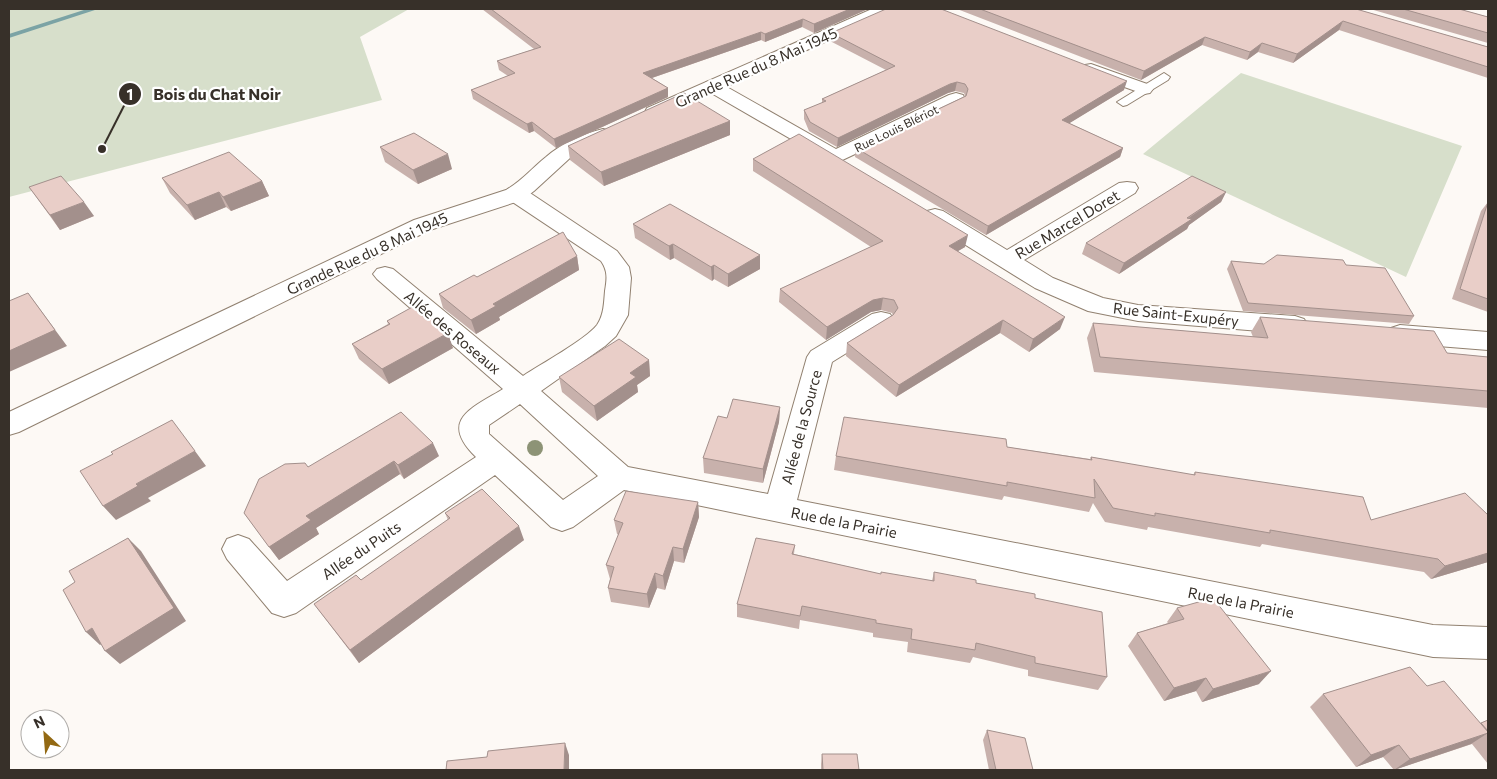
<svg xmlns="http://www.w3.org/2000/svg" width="1497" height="779" font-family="Commissioner,sans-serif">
<rect width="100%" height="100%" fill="#fdf9f5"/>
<path fill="#d7dfcb" d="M9,9h400l-49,28 22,63 -373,97z
M1241,73l221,73 -56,131 -263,-123z"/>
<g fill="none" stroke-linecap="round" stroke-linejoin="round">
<path fill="#7ba3a5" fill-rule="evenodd" d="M87,9h11l-89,29v-4z"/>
<g stroke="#918170" stroke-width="2">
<path id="service" d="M1164,73l6,4 -2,3 -41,25 -4,1 -6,-4z"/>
</g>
<g stroke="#918170" stroke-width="2">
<path id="minor" d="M1091,64l59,21 3,4 -3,4 -6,1 -59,-21 -3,-4 3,-4z
M712,81l6,1 118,67 113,-54 7,-2 7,2 2,4 -2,4 -127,60 -7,-2 -123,-71 -3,-4 3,-4z
M1127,182l8,1 3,5 -3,5 -111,67 29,18 50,20 35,7 157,11 9,3 4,6 -4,6 -9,3 -157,-13 -50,-10 -53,-23 -108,-67 -3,-5 3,-5 8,-2 8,2 64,39 112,-67z
M516,188l8,1 93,62 12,16 2,11 -3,37 -12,21 -11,10 -64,45 87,76 140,27 39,-137 4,-6 61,-37 9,-2 9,2 4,6 -4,6 -58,36 -35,138 636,125 55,2v32l-55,-2 -809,-167 -51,37 -11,4 -11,-4 -56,-52 -199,138 -12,4 -12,-4 -45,-54 -5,-10 5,-10 11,-4 11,4 38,42 189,-124c-38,-37 -4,-49 27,-68l-126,-110 -4,-5 4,-5 8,-2 8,2 130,107c18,-12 62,-36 74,-51 7,-10 7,-23 8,-34 2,-12 3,-20 -4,-30l-93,-62 -3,-5 3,-5zM520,404l78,72 -35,24 -74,-66v-9z
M1400,325l88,7v18l-88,-7 -9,-3 -4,-6 4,-6z"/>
</g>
<g stroke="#918170" stroke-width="2">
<path id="secondary" d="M872,9h21l-2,3 -230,104 -7,2 -7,-2 -2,-4 2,-4z
M603,129l7,2 3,4 -3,4 -40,19 -36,33 -12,9 -92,30 -411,202 -10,3v-23l405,-192 92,-30c16,-9 26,-22 40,-33 16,-14 37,-23 57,-28z"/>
</g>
<use href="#service" fill="#fff" fill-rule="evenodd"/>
<use href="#minor" fill="#fff" fill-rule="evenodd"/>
<use href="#secondary" fill="#fff" fill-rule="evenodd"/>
</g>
<circle fill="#8d9376" cx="535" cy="448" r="8"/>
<path fill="#c8b1ac" d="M482,9h386l-54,24 -12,-6 -37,15 -4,-2 -109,38 16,10v9l-112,51 -22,-17 -5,2 -56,-34 -2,-9 37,-14 -9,-6 -2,-9 37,-12z
M957,9h399l132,38v31l-149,-48 -46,33 -35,-11 -11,8 -45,-15 -61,35z
M1370,9h89l29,8v26z
M831,33l293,57 -55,33 54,25 -3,9 -134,78 -131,-78 1,-9 109,-52 -1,-3 -9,-2 -7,2 -111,54 -28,-16 -5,-12v-9l18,-7v-4l64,-29 -56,-29z
M730,121v14l-126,51 -34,-26 -2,-14z
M380,147l72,22 -34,15 -33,-22z
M753,159l212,88 -7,4 102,78 -31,23 -29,-19 -104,64 -50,-41 1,-13 46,-28 -1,-2 -11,-3 -10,2 -45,28 -47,-38 1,-13 91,-42 -118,-76z
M162,178l100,3 7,15 -38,15 -5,-4 -31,13 -25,-27z
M29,187l65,29 -34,14z
M1226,192l-5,10 -32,23 -2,4 -68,45 -37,-20 4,-11z
M1488,202v110l-36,-13 29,-88z
M633,224l127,31v14l-32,18 -14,-8 -2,2 -38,-23 -4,2 -35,-22z
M577,256l2,14 -80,47 1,3 -24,14 -33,-26 -4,-14 38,-17z
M1231,261l33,3 82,1 68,51 -5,8 -166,-13 -16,-42z
M1260,317l187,36 41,4v51l-394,-36 -7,-34 6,-15 160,14 -2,-5z
M387,321l66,27 -64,36 -30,-25 -7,-15 36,-20z
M649,360l1,16 -13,9 1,7 -41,29 -35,-29 -3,-15z
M780,407l-1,15 -16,61 -59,-10 -1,-15 24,-40z
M1007,447l83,12 1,-2 102,18 2,-3 176,48 117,-5v47l-57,17 -7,-7 -162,-28 -2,3 -112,-20 -1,3 -42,-8 -12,-19 -4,9 -85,-16 -2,4 -168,-30 2,-14z
M439,456l-35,23 -4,-5 -84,54 3,6 -40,26 -35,-47 64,-46z
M698,502l1,15 -15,46 -10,-2 -9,29 -8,-2 -8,20 -38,-6 -3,-14 2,-9 -4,-14 13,-30 -2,-1 -3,-14z
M445,513l79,27 -165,123 -45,-59 47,-24 87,-60z
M795,545l-1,9 86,20 52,7 2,-9 101,26 72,79 -9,13 -70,-14v-6l-55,-13 -3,6 -63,-11 1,-10 -35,-5v-4l-73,-13 -1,9 -62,-12v-13z
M1177,608l82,76 -57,18 -6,-11 -32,10 -36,-55 9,-13 31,-10 -1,-1z
M1427,686l54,37 7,-3v44l-16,-20 -78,26 -11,-13 -27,10 -46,-60 13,-13z
M987,730l46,40h-44l-6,-30z
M822,754l37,16h-38v-6z"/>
<path fill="#a3908c" d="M850,9h18l-54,24v-9z
M803,19l-1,8 -37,15v-8z
M1343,21l-4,9 -46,33 4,-9z
M761,32v8l-118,41v-8z
M1205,37l-3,8 -61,35 3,-9z
M1262,43l-4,9 -11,8 3,-8z
M1127,81l-3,9 -64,39 2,-9z
M957,82l-2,9 -7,2 -111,54 1,-9 112,-54z
M668,88v9l-112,51 -2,-9z
M730,121v14l-126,51 -3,-14z
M532,122l2,9 -5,2 -2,-9z
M1123,148l-3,9 -134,78 2,-9z
M448,154l4,15 -34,15 -5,-14z
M262,181l7,15 -38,15 -8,-14z
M219,192l7,15 -31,13 -8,-15z
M1226,192l-5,10 -32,23 -2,4 -68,45 5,-11z
M84,202l10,14 -34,14 -10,-15z
M968,235l-3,12 -19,11 3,-12z
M673,244l1,14 -4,2 -1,-14z
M760,255v14l-32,18v-13z
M577,256l2,14 -80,47 1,3 -24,14 -5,-14 22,-16z
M714,265v14l-2,2 -1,-14z
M28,293l39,53 -58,26v-21z
M883,298l-2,12 -10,2 -45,28 1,-13 46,-27z
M1065,317l-5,12 -31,23 4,-13z
M1003,320l-3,13 -104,64 3,-12z
M448,333l5,15 -64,36 -7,-15z
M649,360l1,16 -13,9 1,7 -41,29 -3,-15 36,-33z
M780,407l-1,15 -16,61v-14z
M433,443l6,13 -35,23 -6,-14z
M195,451l11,15 -58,32 3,3 -35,19 -13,-14 33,-22z
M394,461l6,13 -84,54 3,6 -40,26 -10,-13 37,-31z
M698,502l1,15 -15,46 -1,-14z
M519,526l5,14 -165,123 -9,-13z
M128,538l13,13 45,70 -66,43 -15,-13z
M673,547l1,14 -9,29 -2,-14z
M1488,553v9l-57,17 14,-13z
M655,573l2,15 -8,20 -2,-14z
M92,628l14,13 -6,4 -14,-13z
M1271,671l-12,13 -57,18 11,-13z
M1206,678l-10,13 -32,10 10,-13z
M1488,733l-17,11 -77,26 16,-11z
M565,743l4,12v15h-5z
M1399,745l-16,12 -27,10 15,-12z"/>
<path fill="#e9cec8" stroke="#a3908c" d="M491,9h359l-36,15 -11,-5 -38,15 -4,-2 -118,41 25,15 -114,51 -22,-17 -5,2 -56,-34 44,-17 -18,-12 44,-14z
M886,9h55l186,72 -65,39 61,28 -135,78 -132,-78 110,-52 2,-7 -3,-5 -8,-2 -7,2 -112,54 -28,-16 -6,-12 22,-9 -4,-2 73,-33 -64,-33z
M980,9h376l132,38v20l-145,-46 -46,33 -35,-11 -12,9 -45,-15 -61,34z
M1403,9h56l29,8v16z
M684,93l46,28 -129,51 -33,-26z
M414,133l34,21 -35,16 -33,-23z
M799,134l169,101 -19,11 116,71 -32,22 -30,-19 -104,65 -52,-42 46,-28 5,-7 -4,-8 -11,-2 -10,2 -46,27 -47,-38 103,-48 -130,-82z
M229,152l33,29 -39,16 -4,-5 -32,13 -25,-27z
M61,176l23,26 -34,13 -21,-28z
M1192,176l34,16 -39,26 5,1 -68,44 -38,-20z
M1488,202v97l-28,-10z
M670,204l90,51 -32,19 -14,-9 -3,2 -38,-23 -4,2 -36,-22z
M563,232l14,24 -84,48 3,2 -25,14 -32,-26 35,-19 3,2z
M1277,255l66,5 3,5 39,3 29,48 -166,-13 -17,-42 33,3z
M28,293l27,37 -46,21v-50z
M416,305l32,28 -66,36 -30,-25 38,-20 -3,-3z
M1260,317l174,14 13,22 41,4v34l-388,-34 -7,-34 175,15z
M619,339l30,21 -19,13 6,4 -42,29 -35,-29z
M733,399l47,8 -17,62 -60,-11 15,-42 9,2z
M401,412l32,31 -35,22 -4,-4 -88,55 5,4 -42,27 -25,-34 15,-34 26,-15 20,-1 3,4z
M844,417l162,22 1,8 85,13 -1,-3 104,18v-3l168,25 8,23 94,-27 23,22v38l-43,13 -7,-7 -168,-29v3l-115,-20v3l-42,-8 -19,-29 1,19 -88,-16v4l-171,-30z
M172,420l23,31 -59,33 2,2 -35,20 -23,-35 33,-17 -2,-2z
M482,489l37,37 -169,124 -36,-46 42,-29 5,5 89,-62 -5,-5z
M626,491l72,11 -15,47 -10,-2 -10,29 -8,-3 -8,21 -39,-6 6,-21 -8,-2 17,-42 -9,-3z
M128,538l46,70 -69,43 -13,-23 -6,4 -23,-42 12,-8 -6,-11z
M756,538l39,7 -3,9 89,20v-2l53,9v-9l42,8v3l59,11v4l67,14 5,65 -72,-14v-6l-59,-14 -1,7 -64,-11 1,-10 -36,-6v-3l-74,-14 -2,10 -63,-12z
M1213,598l58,73 -58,18 -7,-11 -32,10 -37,-55 47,-14 -7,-11z
M1410,667l17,19 17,-5 44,51v1l-78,26 -11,-14 -28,10 -48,-61z
M1488,720v11l-7,-8z
M987,730l38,8 8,32h-37z
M565,743l-1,27h-118l1,-9 40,-4 1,-6z
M822,754h35l2,16h-36z"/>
<g text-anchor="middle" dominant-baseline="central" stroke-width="4.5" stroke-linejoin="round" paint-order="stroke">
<g font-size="12" fill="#373029" stroke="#fff">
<text transform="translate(896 128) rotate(-26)">Rue Louis Blériot</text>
</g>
<g font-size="15" fill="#373029" stroke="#fff">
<text transform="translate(756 67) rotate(-24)">Grande Rue du 8 Mai 1945</text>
<text transform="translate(1067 224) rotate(-31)">Rue Marcel Doret</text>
<text transform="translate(367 253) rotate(-25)">Grande Rue du 8 Mai 1945</text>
<text transform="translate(1176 314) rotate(6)">Rue Saint-Exupéry</text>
<text transform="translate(453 332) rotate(40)">Allée des Roseaux</text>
<text transform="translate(801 427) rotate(-75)">Allée de la Source</text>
<text transform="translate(844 522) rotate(11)">Rue de la Prairie</text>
<text transform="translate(361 550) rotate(-34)">Allée du Puits</text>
<text transform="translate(1241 602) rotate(11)">Rue de la Prairie</text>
</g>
</g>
<path fill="none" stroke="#373029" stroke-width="2" d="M102 149L130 94"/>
<g fill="#373029" stroke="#fff" stroke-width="2">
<circle cx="102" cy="149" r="5"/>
<circle cx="130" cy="94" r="12"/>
</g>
<g font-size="15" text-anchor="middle" font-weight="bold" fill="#fff">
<text x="130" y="100">1</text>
</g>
<g font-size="16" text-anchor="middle" font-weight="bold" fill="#373029" stroke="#fff" stroke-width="4.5" stroke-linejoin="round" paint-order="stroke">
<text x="217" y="100">Bois du Chat Noir</text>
</g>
<rect width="1497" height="779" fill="none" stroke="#373029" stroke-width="20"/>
<g transform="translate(45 734) rotate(334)"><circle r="24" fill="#ffffff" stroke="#afaca9"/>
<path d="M0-4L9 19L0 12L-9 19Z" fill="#936913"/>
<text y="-8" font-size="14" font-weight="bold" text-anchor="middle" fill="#373029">N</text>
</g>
</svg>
